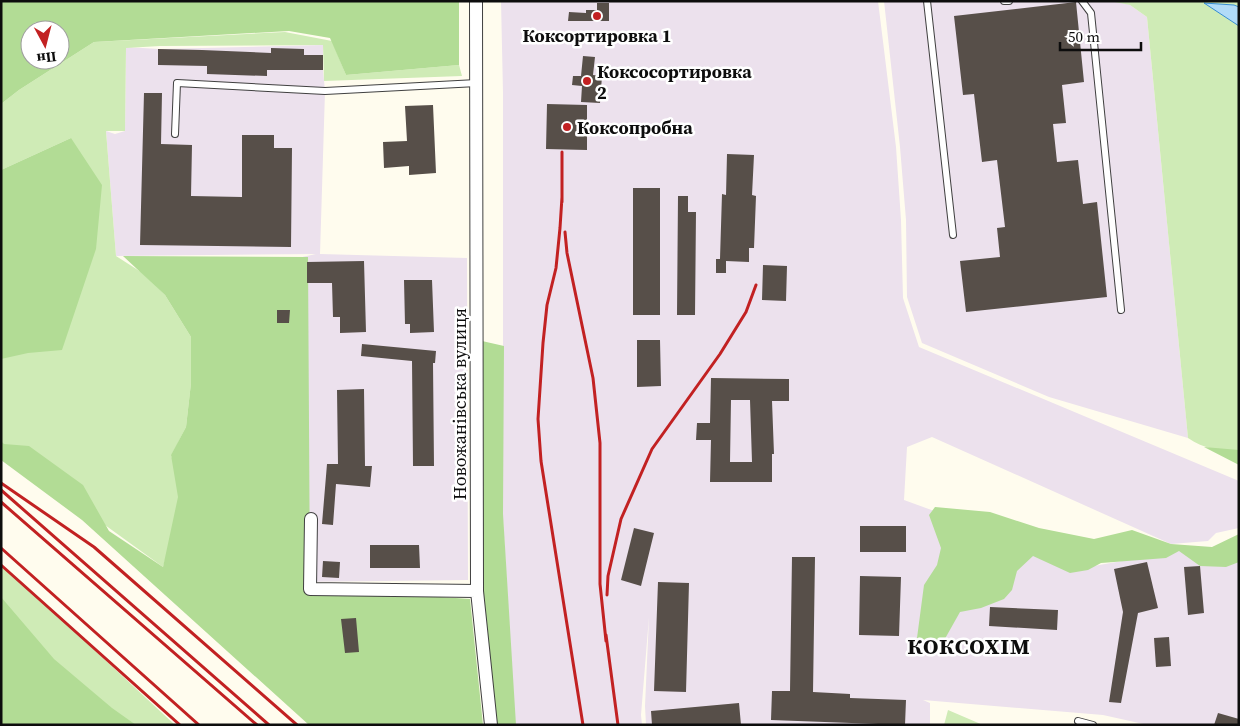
<svg xmlns="http://www.w3.org/2000/svg" width="1240" height="726" font-family="'Source Serif 4',serif">
<rect width="100%" height="100%" fill="#fffcee"/>
<path fill="#ece1ed" d="M501,1h377l18,146 5,73 2,78 16,49 320,134v47l-23,5 -8,8 -37,3 -239,-107 -25,10 -3,53 184,67 91,-16 60,10v164h-91l-45,-10 -180,-15 7,3v22h-284l-1,-19 4,-89 -8,98 1,10h-127l-12,-205v-427z
M884,1h232l14,4 17,12 41,421 -139,-41 -127,-54 -15,-46 -1,-77 -6,-73z
M323,45v25l2,21 -5,163 147,4 1,322 -171,2 5,-325 14,-3 -200,2 -10,-125 9,3 10,-3 1,-84 33,2z"/>
<path fill="#cfebb6" d="M1110,1h129v6l-5,-2 -29,-2 34,23v426c-19,-1 -35,-3 -51,-14l-41,-421 -17,-12z
M285,32l47,9 14,34 113,-10 3,11 -138,5 -1,-36 -163,1 -34,2 -1,83h-19l10,125 25,16 24,23 26,42v46l-5,44 -15,29 15,33 -23,78 -141,-102 -21,-20v-130l70,-177 -70,32v-66l18,-14 75,-48z
M1,566l44,38 130,121h-156l-18,-126z
M948,710l35,15h-39z"/>
<path fill="#b2dc95" fill-rule="evenodd" d="M1,1h458v64l-113,10 -16,-37 -41,-7 -195,11 -75,48 -18,14zM30,30h30v30h-30z
M71,138l31,47 -6,64 -34,101 -34,3 -27,6v-189z
M123,256l185,1 2,331 160,11 13,126h-174l-227,-205 -81,-60v-19l3,3 25,2 54,39 26,46 54,36 15,-70 -7,-42 15,-28 5,-44v-46l-26,-42z
M482,341l22,5 -1,168 13,211h-26l-13,-134z
M1204,447l35,3v15z
M935,507l55,5 49,16 55,11 38,-9 39,14 41,3 27,-13v28l-13,5 -26,-1 -21,-15 -13,7 -65,5 -13,7 -18,3 -37,-17 -16,15 -5,19 -8,9 -23,9 -21,4 -18,32 -25,-6 7,-53 13,-20 4,-17 -12,-33z
M1,597l53,62 58,49 24,17h-135z"/>
<path fill="#b1dbf8" stroke="#358dd2" d="M1204,3l30,2 5,2v19z"/>
<path fill="#574f49" fill-rule="evenodd" d="M1076,2l8,80 -22,3 4,38 -13,1 4,38 21,-2 5,44 14,-2 10,95 -141,15 -6,-51 40,-4 -3,-29 8,-1 -8,-67 -15,2 -8,-68 -11,1 -9,-79z
M597,3h12v18h-41l1,-9 17,1v-3h11z
M271,48l33,1v6h19v15h-56v6l-60,-2v-8l-49,-1v-16l44,1 69,3z
M583,56l12,1 -2,18 9,1 -2,27 -19,-1 1,-16 -10,-1 1,-9h8z
M144,93h18l-1,51 31,1 -1,51 51,1v-62h32v13h18l-1,99 -151,-2z
M547,104l40,1v45l-41,-1z
M433,105l3,68 -27,2v-9l-25,2 -1,-26 24,-1 -2,-35z
M727,154l27,1 -2,40 4,1 -2,52h-5v14l-23,-1v12h-10v-14h4l2,-65 4,1z
M633,188h27v127h-27z
M678,196h10v16h8l-1,103h-18z
M364,261l2,71 -26,1v-16h-7l-1,-34h-25v-21z
M763,265l24,1 -1,35 -24,-1z
M404,280h28l2,52 -24,1v-9h-5z
M277,310h13l-1,13h-12z
M637,340h23l1,46 -24,1z
M362,344l74,7 -1,12h-2l1,103h-21l-1,-105 -51,-5z
M711,378l78,1v22h-17l2,53h-2v28h-62l1,-42h-15l1,-17h13zM731,400h19l2,62h-22z
M364,389l1,77h7l-2,21 -34,-3 -3,41 -11,-1 5,-60h11l-1,-74z
M860,526h46v26h-46z
M634,528l20,5 -13,53 -20,-6z
M370,545h49l1,23h-50z
M792,557h23l-2,135 37,2v4l56,2 -1,25 -134,-5 1,-29h18z
M323,561l17,1 -1,16 -17,-1z
M1147,562l11,46 -20,5 -17,90 -12,-1 14,-90 -9,-43z
M1200,566l4,47 -16,2 -4,-48z
M860,576l41,1 -2,59 -40,-1z
M658,582l31,1 -3,109 -32,-1z
M990,607l68,3 -1,20 -68,-4z
M356,618l3,34 -14,1 -4,-34z
M1169,637l2,29 -15,1 -2,-29z
M739,703l2,22h-89l-1,-14z
M1218,713l21,6v6h-25z"/>
<g fill="none" stroke-linecap="round" stroke-linejoin="round">
<g stroke="#404040" stroke-width="8">
<path id="service" d="M927,1l26,234
M1004,1h5
M1082,1l9,12 30,297
M175,134l2,-51 148,8 152,-8
M1078,721l15,4"/>
</g>
<g stroke="#404040" stroke-width="14">
<path id="minor" d="M476,1l1,590 14,134
M311,519l-1,70 167,2"/>
</g>
<use href="#service" stroke="#fff" stroke-width="6"/>
<use href="#minor" stroke="#fff" stroke-width="12"/>
<path stroke="#c22122" stroke-width="3" d="M562,152v50
M562,197l-2,31 -4,40 -9,37 -4,38 -5,76 3,42 42,264
M565,232l2,21 26,125 7,65v141l6,57
M1,483l93,64 203,178
M1,490l268,235
M1,502l256,223
M1,548l198,177
M1,565l179,160
M607,595l1,-19 13,-57 31,-70 68,-95 26,-42 10,-27
M606,635l12,90"/>
</g>
<g fill="#c22122" stroke="#fff" stroke-width="2">
<circle cx="597" cy="16" r="5"/>
<circle cx="587" cy="81" r="5"/>
<circle cx="567" cy="127" r="5"/>
</g>
<g text-anchor="middle" dominant-baseline="central" stroke-width="5" stroke-linejoin="round" paint-order="stroke">
<g font-size="18" font-weight="bold" fill="#0d0d0d" stroke="#fff" text-anchor="start">
<text x="597" y="35" text-anchor="middle">Коксортировка 1</text>
<text x="597" y="71">Коксосортировка<tspan x="597" dy="21">2</tspan></text>
<text x="577" y="127">Коксопробна</text>
</g>
<g font-size="18" fill="#0d0d0d" stroke="#fff">
<text transform="translate(459 404) rotate(-90)">Новожанівська вулиця</text>
</g>
<g font-size="22" font-weight="bold" letter-spacing="1" fill="#0d0d0d" stroke="#fff">
<text x="969" y="646">КОКСОХІМ</text>
</g>
</g>
<rect width="1240" height="726" fill="none" stroke="#0d0d0d" stroke-width="5"/>
<g transform="translate(45 45) rotate(173)"><circle r="24" fill="#ffffff" stroke="#9e9e9e"/>
<path d="M0-4L9 19L0 12L-9 19Z" fill="#c22122"/>
<text y="-8" font-size="14" font-weight="bold" text-anchor="middle" fill="#0d0d0d">Пн</text>
</g>
<path d="M1060 42v8h81v-8" fill="none" stroke="#0d0d0d" stroke-width="2.5"/>
<text x="1068" y="42" font-size="15" fill="#0d0d0d" stroke="#ffffff" stroke-width="4" paint-order="stroke">50 m</text>
</svg>
